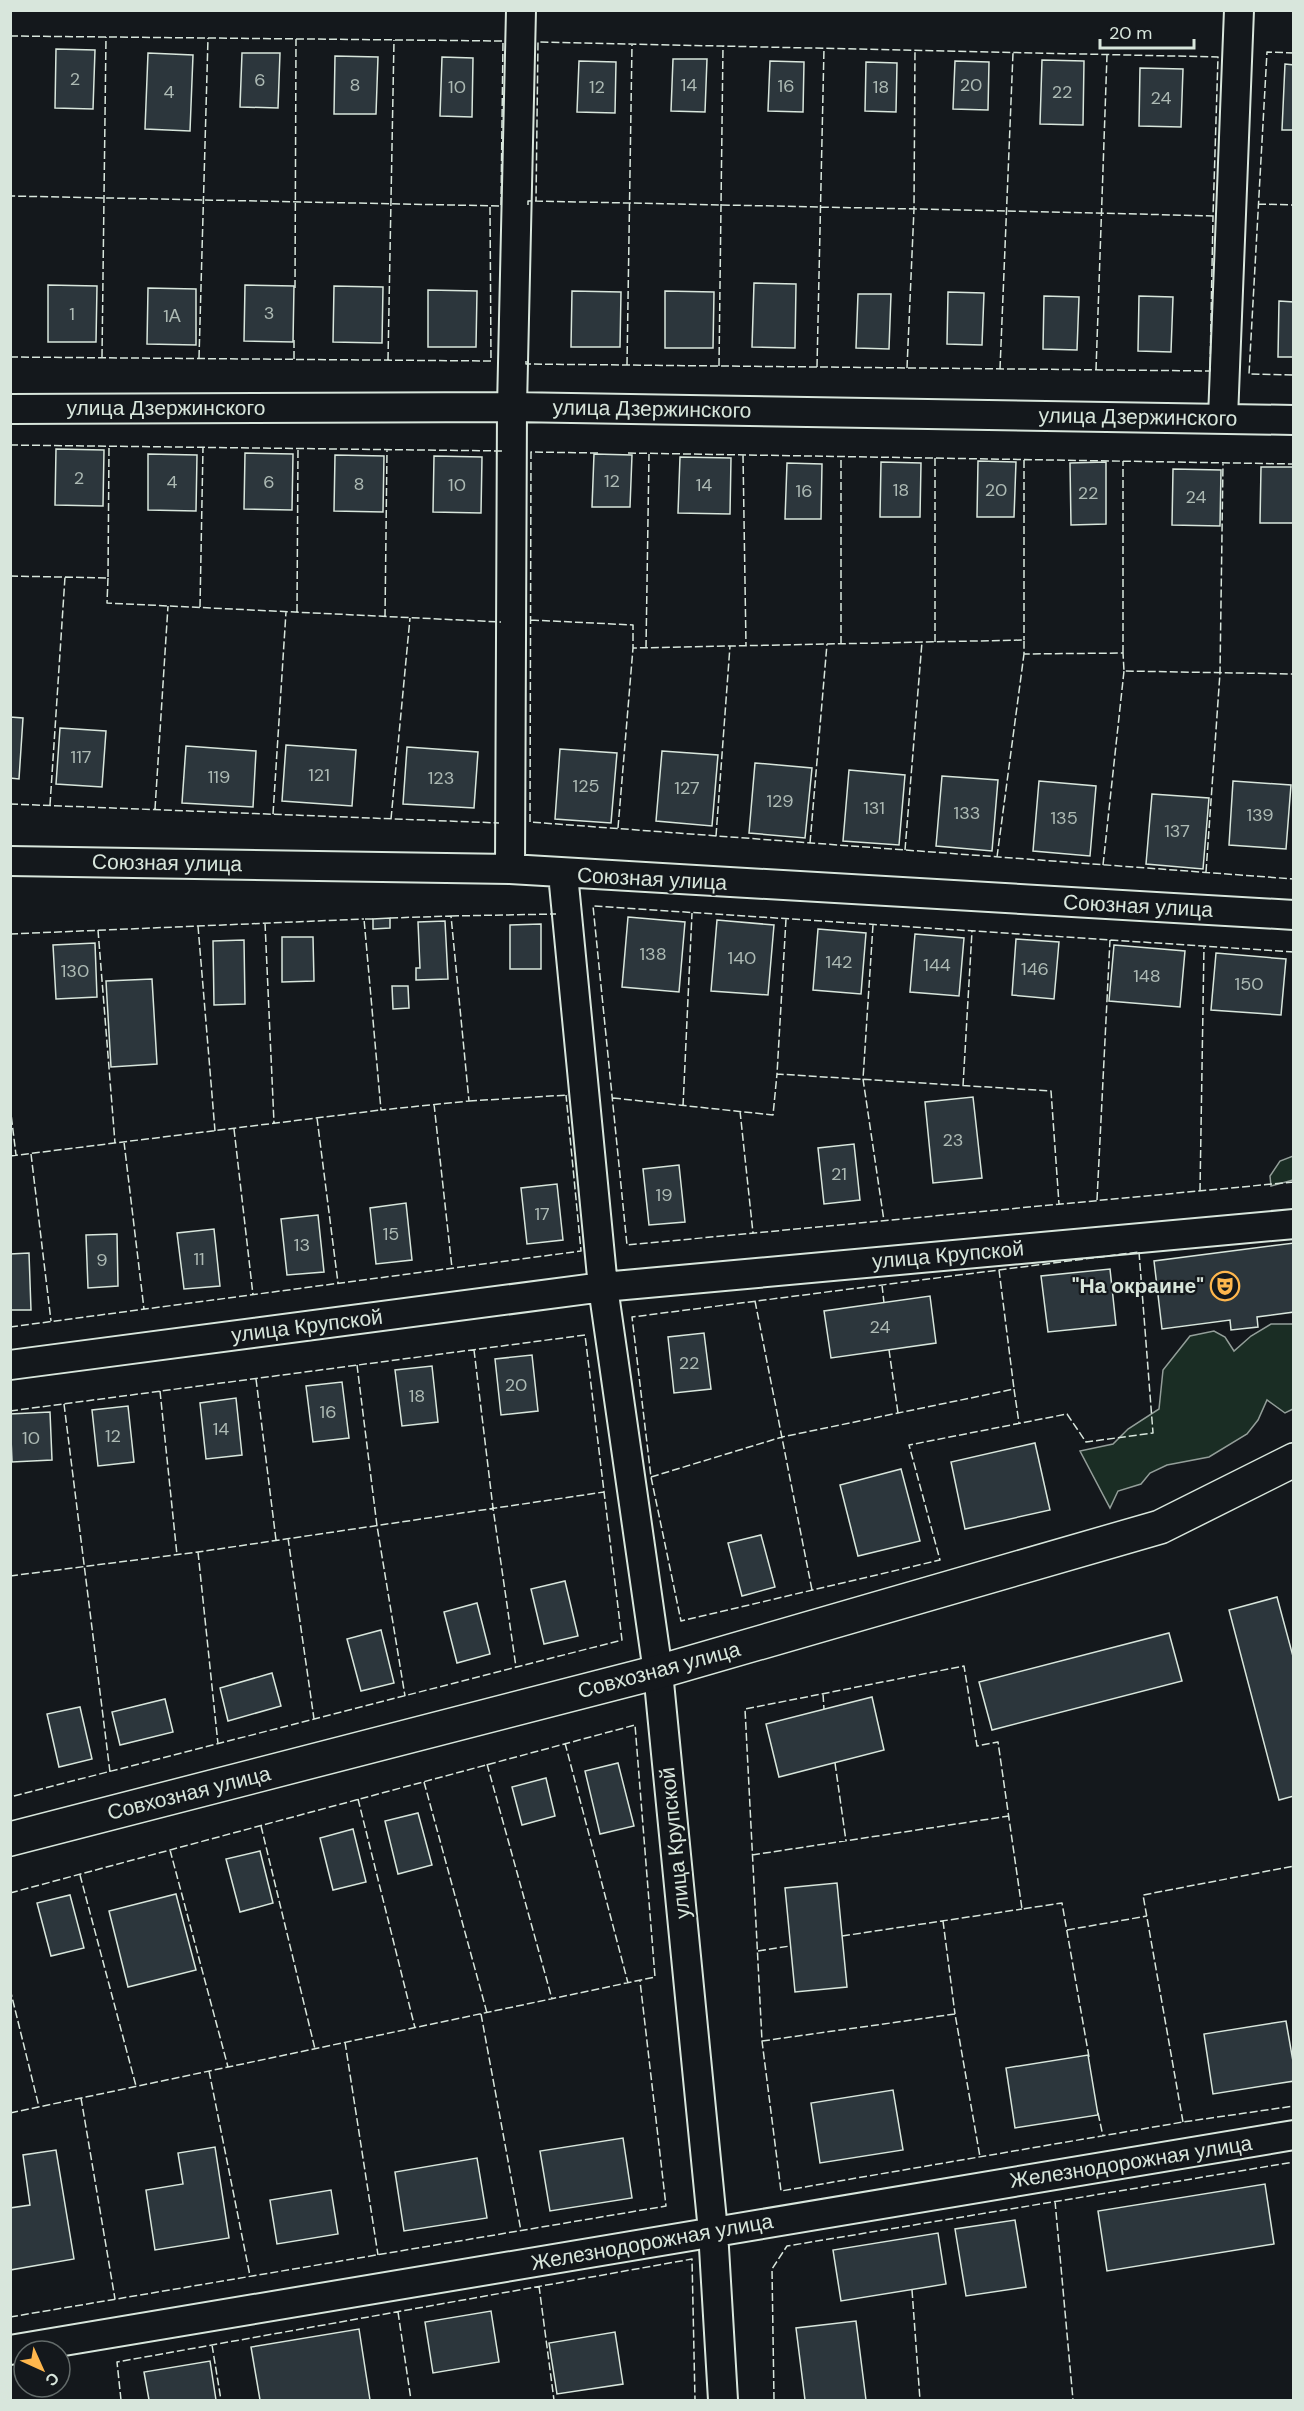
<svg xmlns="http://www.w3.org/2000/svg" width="1304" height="2411" font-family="'DM Sans',sans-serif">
<rect width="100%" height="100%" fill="#14181c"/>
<path fill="#1a2d24" stroke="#939e99" stroke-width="1.5" d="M1293,1156v24l-22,6 -1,-10 10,-15z
M1271,1324h22v85l-8,4 -18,-13 -9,20 -11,14 -38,23 -42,8 -17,8 -9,11 -23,7 -8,17 -30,-57 33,-7 15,-15 31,-20 4,-39 27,-34 24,-5 11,6 9,14 17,-15z"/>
<path fill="#2c363c" stroke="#d8e6dc" stroke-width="1.5" d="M56,49l39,1 -2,59 -38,-1z
M148,53l45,2 -3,76 -45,-2z
M242,53h38l-2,55 -38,-1z
M335,56l43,1 -2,57h-42z
M442,57l31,1 -1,59 -32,-1z
M673,59h34l-2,53 -34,-1z
M1042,60l42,1 -1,64 -43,-1z
M579,61l37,1 -1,51 -38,-1z
M770,61l34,1 -1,50 -35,-1z
M955,61l34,1 -1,48 -35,-1z
M866,62l31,1 -1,49 -31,-1z
M1285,64l9,1v65h-12z
M1140,68l43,1 -2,58 -42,-1z
M754,283l42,1 -1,64 -43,-1z
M48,285l49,1 -1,56h-48z
M245,285l49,1 -1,56 -49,-1z
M334,286l49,1 -1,56 -49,-1z
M148,288l48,1v56l-49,-1z
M428,290l49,1 -1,56h-48z
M572,291l49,1 -1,55h-49z
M665,291l49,1 -1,56h-48z
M948,292l36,1 -2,52 -35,-1z
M858,294h33l-2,55 -33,-1z
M1044,296l35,1 -2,53 -34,-1z
M1139,296l34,1 -2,55 -33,-1z
M1279,301l15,1v55h-16z
M56,449l48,1 -1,56 -48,-1z
M245,453l48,1 -1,56 -48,-1z
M148,454l49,1 -1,56 -48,-1z
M594,454l38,1 -2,52h-38z
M335,455l49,1 -1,56 -49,-1z
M434,456l48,1 -1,56 -48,-1z
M680,457l51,1 -1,56 -52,-1z
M978,461l38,1 -2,55h-37z
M881,462l40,1 -1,54h-40z
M1106,462v62l-35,1 -1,-62z
M787,463l35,1 -1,55h-36z
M1261,467h33v56h-34z
M1173,469l48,1 -1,56 -48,-1z
M10,717l13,1 -4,61 -9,-1z
M60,728l46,3 -4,56 -46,-3z
M286,745l70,5 -4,56 -70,-5z
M186,746l70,5 -3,56 -71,-4z
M407,747l71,5 -4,56 -71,-4z
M560,749l57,4 -6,70 -56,-4z
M662,751l56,4 -6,71 -56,-5z
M755,763l57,5 -7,70 -56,-5z
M849,770l56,5 -6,70 -56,-4z
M942,776l56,4 -6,71 -56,-5z
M1039,781l57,5 -6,70 -57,-5z
M1233,781l58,4 -5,64 -57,-4z
M1152,794l57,4 -6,71 -57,-5z
M628,917l57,5 -6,70 -57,-5z
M390,918v10l-17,1v-10z
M717,920l57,5 -6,70 -57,-4z
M445,921l3,58 -32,1v-12h4l-2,-46z
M541,924v45h-31v-44z
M818,929l48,4 -5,61 -48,-4z
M915,934l49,4 -5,58 -49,-4z
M282,937h31l1,44 -32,1z
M1016,939l43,3 -5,57 -42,-4z
M244,940l1,64 -31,1 -1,-64z
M95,943l2,54 -41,2 -3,-54z
M1114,945l71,6 -5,56 -71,-6z
M1216,953l70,6 -5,56 -70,-5z
M152,979l5,85 -46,3 -5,-86z
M392,986h16l1,22 -16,1z
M973,1097l9,81 -49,5 -8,-81z
M854,1144l6,56 -36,4 -6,-56z
M679,1165l6,57 -36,3 -6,-56z
M557,1184l6,56 -36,4 -6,-56z
M406,1203l6,57 -36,4 -6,-56z
M318,1215l6,57 -37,3 -6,-56z
M214,1229l6,57 -36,3 -7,-56z
M117,1234l1,52 -30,2 -2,-53z
M1294,1243v69l-37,5 1,10 -27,3 -1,-10 -68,9 -8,-68z
M29,1253l2,57h-21v-56z
M1110,1269l6,56 -68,7 -7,-56z
M930,1296l6,47 -105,15 -7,-47z
M704,1333l7,56 -37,4 -6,-56z
M532,1355l6,56 -37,4 -6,-56z
M432,1366l6,56 -36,4 -7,-56z
M342,1382l7,56 -36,4 -7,-56z
M236,1398l6,57 -36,4 -6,-56z
M128,1406l6,56 -36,4 -6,-56z
M50,1412l2,48 -40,2 -2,-48z
M1035,1443l15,67 -85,19 -14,-67z
M901,1469l19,72 -62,15 -18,-71z
M761,1535l14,52 -33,9 -14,-53z
M565,1581l13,55 -34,8 -13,-55z
M1277,1597l17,63v136l-15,4 -50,-190z
M477,1603l13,51 -33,9 -13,-51z
M381,1630l13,53 -33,8 -14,-52z
M1169,1633l13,48 -190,49 -13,-48z
M272,1673l9,33 -53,15 -8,-33z
M872,1697l12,53 -105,27 -13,-53z
M165,1699l8,33 -53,13 -8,-33z
M80,1707l12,52 -33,8 -12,-53z
M618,1763l16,63 -34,8 -15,-63z
M546,1778l9,38 -33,9 -10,-38z
M418,1813l14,52 -34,9 -13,-53z
M353,1829l13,53 -33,8 -13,-52z
M260,1851l13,52 -33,9 -14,-53z
M837,1883l10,104 -52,5 -10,-104z
M176,1894l20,76 -68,17 -19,-76z
M70,1895l14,53 -33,8 -14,-53z
M1286,2021l8,46v14l-81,13 -9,-60z
M1088,2055l10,60 -83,13 -9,-60z
M893,2090l10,60 -83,13 -9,-60z
M623,2138l9,60 -82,13 -10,-60z
M215,2147l14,91 -74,12 -9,-60 37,-6 -5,-31z
M56,2150l18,109 -64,11v-62l20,-3 -7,-50z
M477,2158l10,60 -83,13 -9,-59z
M1265,2184l9,60 -167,27 -9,-60z
M331,2190l7,44 -61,10 -7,-44z
M1015,2220l11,67 -60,9 -11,-67z
M938,2233l8,51 -105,17 -8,-51z
M491,2311l8,51 -66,11 -8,-51z
M856,2321l10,79h-61l-9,-72z
M359,2329l11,71h-110l-9,-53z
M615,2332l8,52 -66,10 -8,-51z
M210,2361l6,39h-67l-5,-28z"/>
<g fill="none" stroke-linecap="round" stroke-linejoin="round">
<g stroke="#d8e6dc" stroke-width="32">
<path id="minor" d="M10,409l502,-2 782,13
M1223,418l16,-408
M10,861l500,8 784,46
M510,869l2,-462 9,-397
M563,874l40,413 55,385 55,559 10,169
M10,1365l593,-78 691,-63
M10,2350l1284,-215"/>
</g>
<g stroke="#d8e6dc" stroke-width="36">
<path id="tertiary" d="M10,1839l648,-167 502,-145 134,-67"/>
</g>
<use href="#minor" stroke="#14181c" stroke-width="28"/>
<use href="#tertiary" stroke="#14181c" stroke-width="33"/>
<path stroke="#d8e6dc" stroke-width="1.5" stroke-dasharray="8 3" stroke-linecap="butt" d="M10,36l493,5 -2,165 -491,-10
M1294,53l-27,-1 -18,322 45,1
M1258,204l36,1
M528,205v-4h8c225,5 451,9 677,15l5,-159 -680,-15 -2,159
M295,288l1,-249
M10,357l481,4 -1,-155
M102,357l4,-320
M199,358l9,-320
M294,359v-20
M388,360l6,-320
M526,361v3l684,7 3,-155
M627,365l5,-321
M719,366l4,-320
M817,367l7,-319
M907,368l7,-159 1,-159
M1000,369l13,-316
M1096,370l11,-315
M10,445l493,6
M598,453l-67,-1 -1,370 764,57
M628,453l666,11
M743,455l3,191
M1024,460v180
M10,576l98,2 1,-132
M108,578l-1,25 394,19
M200,607l3,-160
M297,612l1,-163
M385,617l2,-167
M531,620l102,5v23l391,-8v14l99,-1 1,18 170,3
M935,642v-184
M841,644v-187
M646,648l3,-194
M1123,653v-192
M10,804l489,19
M50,805l15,-228
M155,809l13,-203
M273,814l13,-202
M391,819l19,-201
M618,828l15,-180
M716,836l14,-190
M810,843l17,-199
M905,850l17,-208
M997,857l27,-203
M1103,865l21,-194
M1206,872l14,-199 3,-210
M451,916l105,-2
M373,919h-9l17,191 88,-9 -18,-185 -61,2
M786,919l-9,155 274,17 8,113
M265,923l9,200
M873,925l-10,154 21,142
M198,926l17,205
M98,930l17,213
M10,934l354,-15
M1294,952l-701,-46 34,339 667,-63
M963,1086l9,-155
M613,1098l160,17 4,-41
M469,1101l99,-6
M434,1104l18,164
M10,1106l6,49
M683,1106l9,-193
M740,1111l13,122
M317,1118l21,165
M234,1129l19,166
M124,1142l20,167
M31,1154l20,167
M10,1156l371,-46
M1200,1191l4,-245
M1097,1200l13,-260
M1139,1252l14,181 -67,9 -19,-28 -158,31 31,115 -259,61 -30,-144 -19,-160z
M999,1270l15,119
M882,1285l2,18
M755,1301l57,289
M10,1327l571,-76 -15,-156
M474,1350l19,158 23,159
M889,1350l9,63
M357,1365l20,161 28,170
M256,1379l20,161
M160,1391l17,164
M64,1404l46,368
M10,1411l575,-76 37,305 -612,157
M651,1477l131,-40 232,-48 5,34
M288,1538l26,181
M198,1552l20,192
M10,1576l188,-24 406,-60
M823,1694l1,15
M565,1743l63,240
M835,1763l11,78
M487,1764l65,235
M424,1782l63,231
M358,1799l57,229
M261,1826l54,223
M170,1850l58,217
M752,1855l257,-39
M80,1875l56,211
M10,1893l625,-168 20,252 -645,136
M943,1921l12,93
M1067,1930l80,-14
M842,1936l180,-27
M758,1951l32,-5
M10,1989l29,118
M481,2014l40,217
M762,2041l193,-27 25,143
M345,2042l33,213
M1089,2057l-27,-154 -40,6 -24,-167 -21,4 -13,-80 -219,43 17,332 19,150 402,-69 111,-16
M209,2071l41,205
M81,2098l34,201
M1098,2113l5,23
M1183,2122l-40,-227 151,-29
M1055,2201l18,199
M539,2286l15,114
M912,2290l8,110
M398,2312l13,88
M10,2317l656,-111 -26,-225
M212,2345l9,55
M121,2400l-4,-38 575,-103 3,141
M774,2400l-2,-131 15,-23 507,-84"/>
</g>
<defs>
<g id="theatre-ring" transform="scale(1.5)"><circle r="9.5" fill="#14181c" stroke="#ffb74d" stroke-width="1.5"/><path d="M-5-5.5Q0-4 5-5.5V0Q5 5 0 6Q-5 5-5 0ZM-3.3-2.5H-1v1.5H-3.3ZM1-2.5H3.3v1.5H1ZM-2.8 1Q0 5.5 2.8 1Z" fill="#ffb74d"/></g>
</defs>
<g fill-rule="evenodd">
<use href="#theatre-ring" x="1225" y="1286"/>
</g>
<g text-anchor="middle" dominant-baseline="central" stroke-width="4.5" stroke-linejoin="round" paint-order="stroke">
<g font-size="18" fill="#adbab4">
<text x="75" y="79">2</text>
<text x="260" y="80">6</text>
<text x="355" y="85">8</text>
<text x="689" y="85">14</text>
<text x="971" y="85">20</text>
<text x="786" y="86">16</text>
<text x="457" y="87">10</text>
<text x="597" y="87">12</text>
<text x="881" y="87">18</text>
<text x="169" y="92">4</text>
<text x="1062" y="92">22</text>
<text x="1161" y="98">24</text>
<text x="269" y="313">3</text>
<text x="72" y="314">1</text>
<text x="172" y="316">1А</text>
<text x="79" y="478">2</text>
<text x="612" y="481">12</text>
<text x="172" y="482">4</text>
<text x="269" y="482">6</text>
<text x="359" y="484">8</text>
<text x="457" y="485">10</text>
<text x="704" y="485">14</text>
<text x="901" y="490">18</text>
<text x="996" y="490">20</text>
<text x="804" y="491">16</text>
<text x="1088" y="493">22</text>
<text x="1196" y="497">24</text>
<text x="81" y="757">117</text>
<text x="319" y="775">121</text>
<text x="219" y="777">119</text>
<text x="441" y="778">123</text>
<text x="586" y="786">125</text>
<text x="687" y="788">127</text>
<text x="780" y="801">129</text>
<text x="874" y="808">131</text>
<text x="967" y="813">133</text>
<text x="1260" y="815">139</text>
<text x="1064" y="818">135</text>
<text x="1177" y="831">137</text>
<text x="653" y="954">138</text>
<text x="742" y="958">140</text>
<text x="839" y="962">142</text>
<text x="937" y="965">144</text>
<text x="1035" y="969">146</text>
<text x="75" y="971">130</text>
<text x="1147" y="976">148</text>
<text x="1249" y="984">150</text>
<text x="953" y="1140">23</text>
<text x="839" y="1174">21</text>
<text x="664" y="1195">19</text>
<text x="542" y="1214">17</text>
<text x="391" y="1234">15</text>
<text x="302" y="1245">13</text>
<text x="199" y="1259">11</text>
<text x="102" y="1260">9</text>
<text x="880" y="1327">24</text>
<text x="689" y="1363">22</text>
<text x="516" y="1385">20</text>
<text x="417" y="1396">18</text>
<text x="328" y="1412">16</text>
<text x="221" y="1429">14</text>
<text x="113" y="1436">12</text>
<text x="31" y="1438">10</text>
</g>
<g font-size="21" fill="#d8e6dc" stroke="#14181c">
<text x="166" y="408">улица Дзержинского</text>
<text transform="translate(652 409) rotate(1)">улица Дзержинского</text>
<text transform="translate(1138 417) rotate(1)">улица Дзержинского</text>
<text transform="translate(167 863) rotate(1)">Союзная улица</text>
<text transform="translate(652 879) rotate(3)">Союзная улица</text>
<text transform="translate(1138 906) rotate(3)">Союзная улица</text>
<text transform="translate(948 1255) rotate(-5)">улица Крупской</text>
<text transform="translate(307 1326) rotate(-7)">улица Крупской</text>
<text transform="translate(659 1670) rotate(-15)">Совхозная улица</text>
<text transform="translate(189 1793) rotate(-14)">Совхозная улица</text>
<text transform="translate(675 1843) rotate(-96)">улица Крупской</text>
<text transform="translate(1131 2162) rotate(-9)">Железнодорожная улица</text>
<text transform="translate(652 2242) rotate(-10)">Железнодорожная улица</text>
</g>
<g font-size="21" font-weight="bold" fill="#d8e6dc" stroke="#14181c" text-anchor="end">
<text x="1204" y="1286">"На окраине"</text>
</g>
</g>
<rect width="1304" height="2411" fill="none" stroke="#d8e6dc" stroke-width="24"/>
<g transform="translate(42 2369) rotate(135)"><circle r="28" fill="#14181c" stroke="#626a69" stroke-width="1.5"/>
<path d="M0-4.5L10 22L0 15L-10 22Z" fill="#ffb74d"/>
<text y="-9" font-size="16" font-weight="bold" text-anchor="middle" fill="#d8e6dc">С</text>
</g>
<path d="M1100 39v9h94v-9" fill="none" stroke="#d8e6dc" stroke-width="3"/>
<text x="1109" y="39" font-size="18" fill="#d8e6dc" stroke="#14181c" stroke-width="4.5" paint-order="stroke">20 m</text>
</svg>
